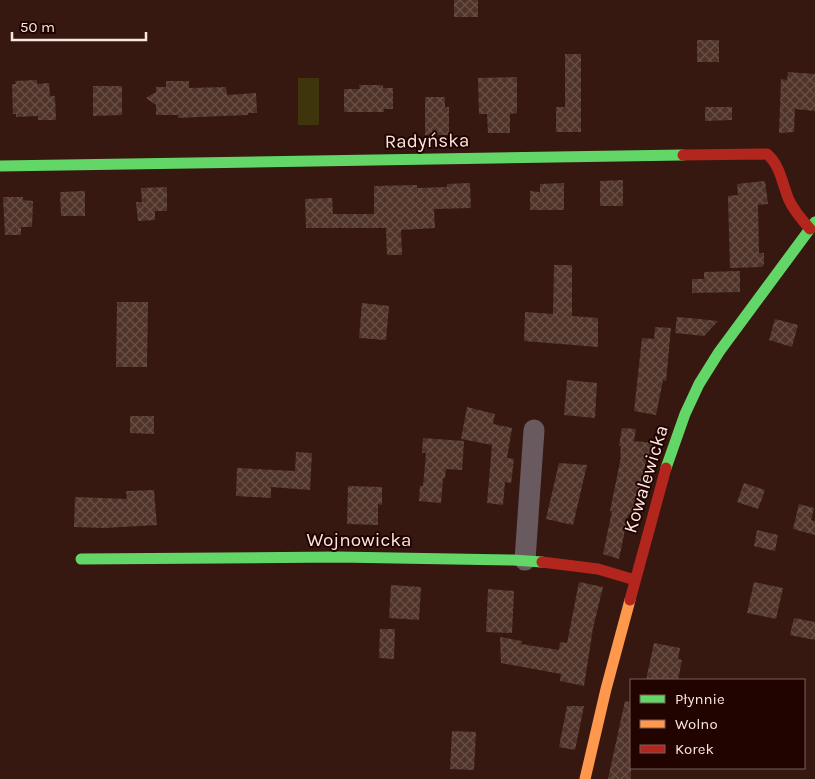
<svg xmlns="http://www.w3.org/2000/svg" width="815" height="779" font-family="Karla,sans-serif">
<defs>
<pattern id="building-cross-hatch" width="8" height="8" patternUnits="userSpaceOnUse" patternTransform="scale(1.25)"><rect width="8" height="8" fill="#503329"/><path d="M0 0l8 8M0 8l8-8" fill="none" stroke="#6a5148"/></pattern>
</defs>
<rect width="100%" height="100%" fill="#361810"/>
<path fill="#3f350d" d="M298,78h21v47h-21z"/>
<path fill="url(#building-cross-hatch)" d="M454,0h24v17h-24z
M697,40h22v22h-22z
M565,54h16v78h-25v-25h9z
M788,72l27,2v37l-20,-2 -1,23 -15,1 2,-54 6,1z
M517,77v36l-7,1v19h-22l-1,-19h-8l-1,-36z
M37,80v4l12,-1 1,13h5l1,24h-18v-4l-22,1v-3h-3l-1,-30h4l-1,-3z
M166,81h23v7l37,-1 1,8 29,-2 1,20h-9v2l-50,2 -20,1v-3h-22v-10l-10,-7 10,-6v-5h10z
M359,85h24v3h10v21h-9v3h-40v-23h16z
M93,86h29v29l-29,1z
M425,97h20v10h4v28h-24z
M705,107h27v13l-27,1z
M623,180v26h-23v-25z
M765,181l3,23 -10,1 1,48h5v11l-2,3 -32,1 -2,-72 10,-1 -1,-11z
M470,183l1,25 -37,1 1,19 -34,2 1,25h-15l-1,-27h-80l-1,-29 27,-1 1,16h41v-28l43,-1v3l30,-1v-3z
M564,183v27h-34v-19l10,1v-8z
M167,187v24h-12v9l-17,1 -2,-19h6l-1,-14z
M85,191v25h-24l-1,-24z
M3,197h20v3l10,1 -1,26h-11v8h-16z
M554,265h18v51l26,2v29l-74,-6 1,-29 28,2z
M740,271v21l-48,1v-14h12v-7z
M117,302h31l-1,65h-31z
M362,303l27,3 -3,34 -27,-2z
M677,317l22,2 19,2 -14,15 -29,-3z
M775,319l23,6 -6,22 -23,-7z
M655,327l16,1 -5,53 -3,-1 -7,35 -22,-4 8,-73 12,1z
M567,380l30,3 -2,35 -31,-3z
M467,407l28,7 -2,10 19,4 -5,30 7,1 -3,24 -6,-1 -2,23 -16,-2 5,-58 -31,-6z
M130,416h24v18l-24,-1z
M622,428l14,1 -2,12 19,2 -2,18h-5l-12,55 -6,-1 -9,44 -16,-5 9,-43h-2l11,-54h-1l1,-11h-2z
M423,438l41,3 -2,29 -16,-1 -1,9h-2l-2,25 -22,-2 1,-15h3l3,-33h-4z
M296,452l16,1 -2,37 -39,-3v11l-35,-2 1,-28 58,3z
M559,463l28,2 -14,60 -27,-6z
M744,483l21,7 -7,19 -21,-7z
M348,486l34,1v18l-4,-1v21l-31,-1z
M154,490l3,35 -53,3 -30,-1 1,-30 52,2 -1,-8z
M799,504l15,4 -3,12 4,1v14l-22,-6z
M757,530l21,5 -3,16 -21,-5z
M579,582l24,5 -10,41 -9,58 -24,-5 1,-7 -60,-11 -1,-26 22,4 -1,3 38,6 1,-8 7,1z
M754,582l29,6 -7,31 -29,-6z
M391,585l30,2 -2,33 -30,-2z
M488,589l26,2 -2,42 -26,-1z
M794,618l21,4v18l-25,-5z
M380,629h15l-1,30 -15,-1z
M654,643l26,5 -2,11 4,1 -4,20h-32z
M625,701l6,1v77h-23z
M567,706h17l-9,44 -16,-3z
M452,731l24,1 -2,38 -24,-1z"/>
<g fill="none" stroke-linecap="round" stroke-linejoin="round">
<path stroke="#685a5f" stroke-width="21" d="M525,560l9,-130"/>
<path stroke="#63d668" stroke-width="11" d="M0,166l683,-11
M666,468l19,-54 14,-30 20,-32 96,-130
M81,559l257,-2 175,3 29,2"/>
<path stroke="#ff974d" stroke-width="11" d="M585,779l21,-90 24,-89"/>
<path stroke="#b3261e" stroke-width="11" d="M683,155l84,-1c14,12 15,30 22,46 5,11 13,20 21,29
M542,562l56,7 37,11
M630,600l36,-132"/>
</g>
<g text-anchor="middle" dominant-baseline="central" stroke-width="4" stroke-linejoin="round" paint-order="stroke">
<g font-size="19" fill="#fae7e1" stroke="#210400">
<text transform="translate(427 141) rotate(-1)">Radyńska</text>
<text transform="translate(646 479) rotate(-73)">Kowalewicka</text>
<text x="359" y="540">Wojnowicka</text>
</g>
</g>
<rect x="630" y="679" width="175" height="90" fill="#210400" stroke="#785f5a"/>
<rect x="640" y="695" width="25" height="8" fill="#63d668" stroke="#785f5a"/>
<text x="675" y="704" font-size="15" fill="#fae7e1">Płynnie</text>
<rect x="640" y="720" width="25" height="8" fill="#ff974d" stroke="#785f5a"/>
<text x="675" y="729" font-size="15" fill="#fae7e1">Wolno</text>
<rect x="640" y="745" width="25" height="8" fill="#b3261e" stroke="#785f5a"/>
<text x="675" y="754" font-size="15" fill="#fae7e1">Korek</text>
<path d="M12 32v8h134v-8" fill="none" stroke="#fae7e1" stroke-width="2.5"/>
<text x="20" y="32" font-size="15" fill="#fae7e1" stroke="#210400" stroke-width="4" paint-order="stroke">50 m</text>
</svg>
